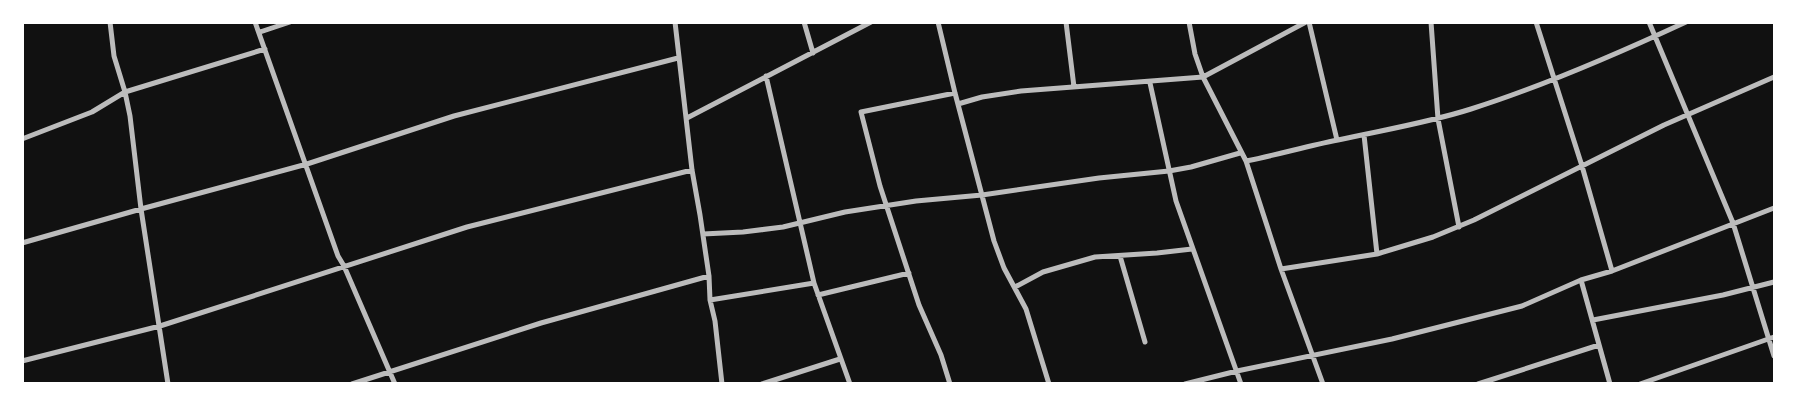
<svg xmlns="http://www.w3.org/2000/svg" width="1797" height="406" font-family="'Noto Sans',sans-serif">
<rect width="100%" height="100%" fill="#111"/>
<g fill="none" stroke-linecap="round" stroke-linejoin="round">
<path stroke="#bcbcbc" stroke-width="5" d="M110,22l4,34 11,36 5,24 11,93 27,175
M255,22l83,234 6,10 51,118
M675,22l17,148 8,45 9,61 1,24 5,21 7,63
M804,22l9,31
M938,22l17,71 39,148 10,27 22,41 23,75
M1066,22l8,65
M1189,22l6,32 8,23 43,84 35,108 42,115
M1309,22l28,118
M1431,22l7,97 21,108
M1536,22l46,144 30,105
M1649,22l84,201 41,133
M260,32l30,-10
M766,76l48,207 36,101
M1150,83l26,118 65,183
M958,104l24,-7 39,-6 182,-14 103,-55
M687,118l184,-96
M1364,135l13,119
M22,139l70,-27 33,-20 140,-43
M1246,161c31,-6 61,-15 92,-21 45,-10 89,-17 133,-31 73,-23 146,-55 215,-87
M703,234l40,-2 40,-5 62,-15 71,-11 66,-6 117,-17 70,-7 22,-4 49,-14
M22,243l119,-34 166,-45 147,-48 224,-58
M1120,256l25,86
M1281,269l96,-15 56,-17 41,-17 190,-95 110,-48
M1581,280l29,104
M1015,287l28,-15 52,-15 62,-4 35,-4
M818,295l91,-22
M710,300l104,-17
M1593,320l130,-25 51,-13
M22,361l138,-35 307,-99 225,-57
M352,384l189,-61 168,-47
M762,384l78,-25
M950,384l-9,-29 -22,-50 -39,-119 -19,-74 94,-19
M1185,384l52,-13 155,-32 130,-33 59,-26 31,-9 162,-63
M1478,384l121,-39
M1640,384l134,-47"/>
</g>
<rect width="1797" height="406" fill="none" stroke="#ffffff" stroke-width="48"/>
</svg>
